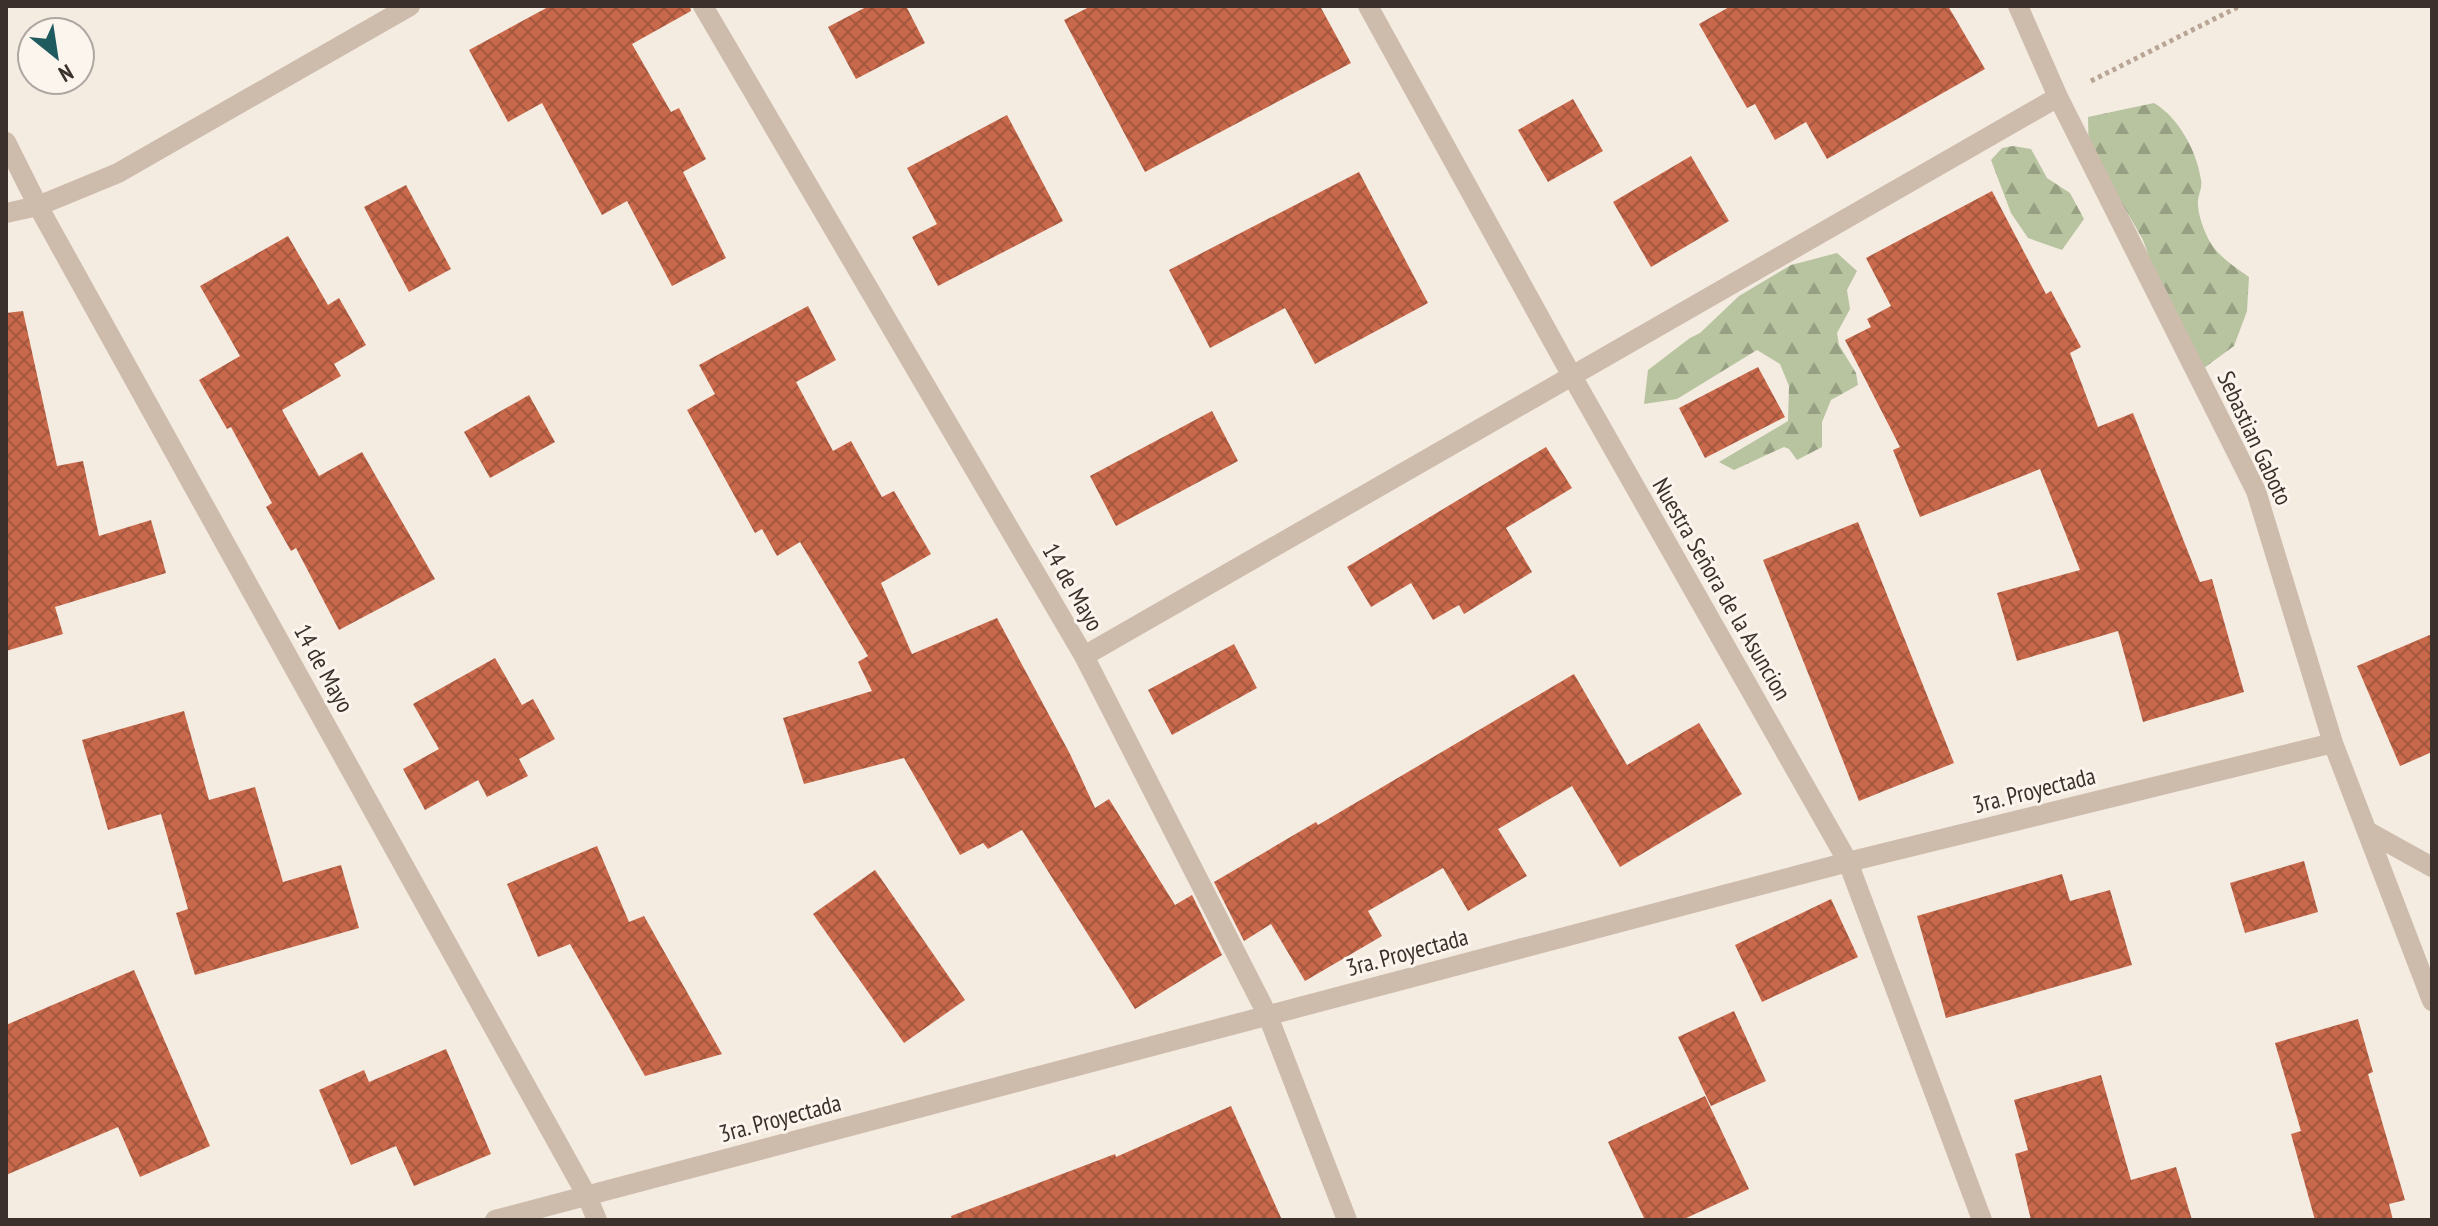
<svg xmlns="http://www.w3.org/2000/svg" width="2438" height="1226" font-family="'PT Sans Narrow',sans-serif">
<defs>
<pattern id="forest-firs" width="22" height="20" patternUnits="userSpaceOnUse" patternTransform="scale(2)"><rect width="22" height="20" fill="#b8c4a0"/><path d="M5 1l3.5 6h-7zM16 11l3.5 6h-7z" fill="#97a083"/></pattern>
<pattern id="building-cross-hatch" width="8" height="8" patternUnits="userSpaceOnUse" patternTransform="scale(2)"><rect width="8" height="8" fill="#c8694b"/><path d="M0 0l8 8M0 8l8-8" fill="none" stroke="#a4573f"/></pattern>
</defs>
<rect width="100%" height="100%" fill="#f4ebe1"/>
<path fill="url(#forest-firs)" d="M2154,103c24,14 43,48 47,77 2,8 -4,16 -3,24 0,9 4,21 8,30 8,20 26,31 43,43l-2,34 -13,35 -30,22 -20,-12 -41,-116 -16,-28 -38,-53 -1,-42z
M2013,146l18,3 16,29 23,15 14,26 -22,31 -34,-12 -17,-25 -20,-53 11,-12z
M1837,253l20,18 -10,19 3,19 -13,24 2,12 17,28 2,12 -27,15 -9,22v25l-25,13 -8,-11 -5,-2 -50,23 -15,-8 69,-41 1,-35 -9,-22 -23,-14 -80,49 -33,5 4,-34 42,-32 10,-5 39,-37 52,-31z"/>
<path fill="url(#building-cross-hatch)" d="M550,6h140l1,5 -59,33 39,68 8,-4 27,51 -23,13 43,86 -54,28 -45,-85 -25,14 -60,-112 -34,19 -39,-72z
M868,6h38l19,37 -69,36 -28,-52z
M1091,6h229l31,57 -206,109 -81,-152z
M1731,6h217l37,63 -158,90 -21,-37 -31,18 -20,-36 -8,4 -48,-84z
M1573,99l30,52 -55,31 -30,-52z
M1007,115l56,106 -125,65 -26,-49 25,-13 -30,-56z
M1691,156l38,65 -78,46 -38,-65z
M1359,172l69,131 -113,61 -30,-56 -75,40 -41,-78z
M406,185l45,84 -42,23 -45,-85z
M1992,191l54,103 5,-3 30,56 -11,6 28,74 35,-14 67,169 12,-3 32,113 -101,30 -25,-91 -101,30 -20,-68 83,-23 -40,-101 -120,48 -27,-67 7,-3 -55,-107 26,-13 -4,-8 24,-13 -25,-48z
M288,236l40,69 11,-7 27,47 -32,19 7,12 -59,34 37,66 43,-24 73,127 -96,51 -43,-82 -5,3 -25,-44 6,-4 -41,-76 -4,2 -28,-49 41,-24 -40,-70z
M808,306l28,54 -40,22 37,69 18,-10 31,56 12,-6 37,63 -50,29 31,71 85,-36 73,136 25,54 14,-9 66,106 17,-10 30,60 -87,54 -113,-179 -34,19 -5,-6 -23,12 -56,-97 -100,26 -21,-66 89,-27 -14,-29 10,-6 -68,-114 -23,14 -15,-27 -7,4 -68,-123 28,-16 -16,-29z
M23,311l34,155 26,-5 16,75 52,-16 15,53 -111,34 8,27 -57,17v-338z
M1758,367l27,50 -80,41 -26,-50z
M529,395l26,47 -65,36 -26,-46z
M1212,411l26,50 -122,65 -26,-50z
M1546,447l26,41 -66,40 26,44 -68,42 -5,-9 -26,15 -22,-37 -40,24 -24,-40z
M1858,522l96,241 -95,38 -96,-241z
M2432,634v118l-32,14 -43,-100z
M1234,644l23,44 -85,47 -24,-45z
M495,658l27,47 11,-6 22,40 -36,20 9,17 -41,21 -9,-17 -53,30 -22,-41 36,-20 -26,-45z
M1574,674l53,91 72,-42 43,71 -122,73 -48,-81 -74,43 29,47 -59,35 -25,-43 -75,43 14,25 -77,45 -34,-57 -27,17 -30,-59 102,-60 2,3z
M184,711l25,89 46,-13 28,95 58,-17 18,63 -164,47 -19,-62 12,-4 -27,-95 -53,16 -26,-90z
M597,846l32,76 15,-6 78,138 -77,22 -75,-132 -32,13 -31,-73z
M2304,861l14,51 -73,21 -15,-50z
M875,870l90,130 -61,43 -91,-129z
M2062,874l8,27 40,-11 22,75 -186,53 -29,-102z
M1831,899l27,58 -96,45 -27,-57z
M134,970l76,176 -70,31 -22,-50 -112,48v-150z
M1734,1011l32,70 -55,25 -33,-69z
M2358,1019l15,53 -5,2 37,126 -16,4 4,16h-78l-24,-86 10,-3 -26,-88z
M446,1049l45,105 -77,32 -18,-40 -45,19 -32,-75 45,-20 5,12z
M2101,1075l30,105 45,-13 16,53h-161l-16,-66 13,-4 -14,-50z
M1705,1096l44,93 -67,31h-37l-37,-78z
M1231,1106l51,114h-330l-1,-4 164,-62 1,3z"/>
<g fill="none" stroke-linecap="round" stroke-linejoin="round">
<path stroke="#b9a596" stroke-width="5" stroke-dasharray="4 4" stroke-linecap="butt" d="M2091,81l149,-75"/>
<path stroke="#cdbbac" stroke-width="20" d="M703,6l381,650 184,360 79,204
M1368,6l204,370 276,486 134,358
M2018,6l40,91 198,394 77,252 99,258
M6,142l32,64 549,990 10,24
M6,213l32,-7 80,-33 292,-167
M1084,656l974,-559
M2367,831l65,36
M495,1220l1353,-358 485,-119"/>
</g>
<g text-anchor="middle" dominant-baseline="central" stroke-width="6" stroke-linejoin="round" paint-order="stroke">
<g font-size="24" fill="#3b302b" stroke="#fbf5ee">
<text transform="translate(2255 438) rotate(65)">Sebastian Gaboto</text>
<text transform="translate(1073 587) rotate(60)">14 de Mayo</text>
<text transform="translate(1722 589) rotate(60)">Nuestra Señora de la Asuncion</text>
<text transform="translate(324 668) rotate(61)">14 de Mayo</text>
<text transform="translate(2034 790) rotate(-14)">3ra. Proyectada</text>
<text transform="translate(1407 952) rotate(-15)">3ra. Proyectada</text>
<text transform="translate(780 1118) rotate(-15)">3ra. Proyectada</text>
</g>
</g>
<rect width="2438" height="1226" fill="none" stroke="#3b302b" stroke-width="16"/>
<g transform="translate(56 56) rotate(150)"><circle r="38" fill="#fbf5ee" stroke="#aea6a0" stroke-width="2"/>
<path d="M0-6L14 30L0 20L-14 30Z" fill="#1f5a5e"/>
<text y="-12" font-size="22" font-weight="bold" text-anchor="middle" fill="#3b302b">N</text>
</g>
</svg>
